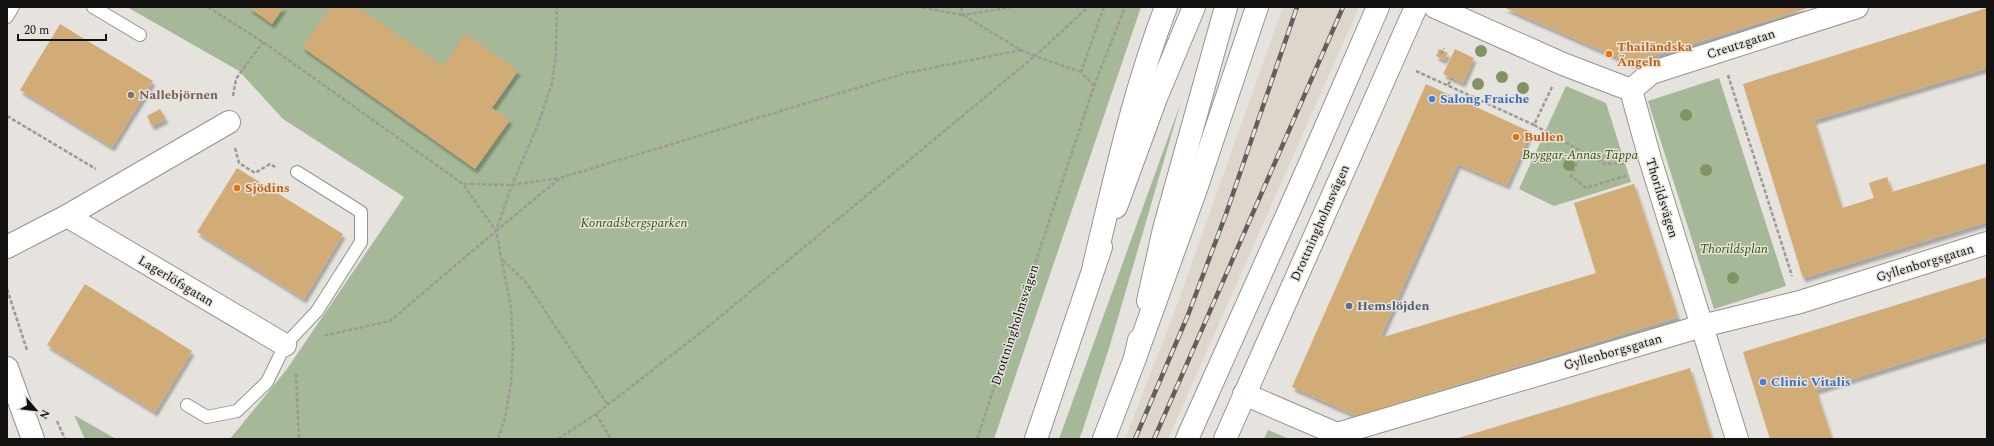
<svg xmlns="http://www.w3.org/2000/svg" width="1994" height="446" font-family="Spectral,serif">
<defs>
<filter id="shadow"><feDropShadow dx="2.5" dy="4.5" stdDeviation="1" flood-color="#0004"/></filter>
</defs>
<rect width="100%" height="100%" fill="#e6e2dd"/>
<path fill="#ded6ca" d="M1283,7h76l-191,432h-43l48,-123z"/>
<path fill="#a5b897" d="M127,7h1014l-147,432h-764l57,-70 117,-172 -121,-78 -44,-48z
M1719,78l67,208 -72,23 -66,-208z
M1566,86l40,17 25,79 -77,24 -35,-17z
M1181,102l-71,243 -28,87 -3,7h-20z
M74,415l42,24h-31z
M1268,430l21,9h-25z"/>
<path fill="#d1ac77" filter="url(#shadow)" d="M248,7h36l-12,17z
M331,7h27l85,59 23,-32 52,37 -26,37 18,12 -35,49 -173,-122z
M1503,7h308l-181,56z
M1987,8v60l-173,52 28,88 32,-10 -5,-15 18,-6 5,15 95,-29v59l-184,56 -60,-194z
M60,24l93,57 -41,66 -92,-57z
M1439,49l9,4 -4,7 -8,-4z
M1455,49l19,9 -11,25 -20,-9z
M1426,84l105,48 -24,53 -49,-21 -78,174 216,-65 -22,-70 60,-19 44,133 -321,99 -65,-29z
M160,109l6,10 -14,7 -5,-10z
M237,168l106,66 -39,65 -107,-67z
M1987,277v60l-171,53 16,49h-62l-27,-87z
M85,284l107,67 -37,61 -108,-67z
M1690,368l22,71h-257z"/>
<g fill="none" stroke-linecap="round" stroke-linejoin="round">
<g stroke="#96938e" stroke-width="14">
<path id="service" d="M93,7l47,28
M7,17l6,-10
M187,405l20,12 30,-6 30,-29 18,-37 32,-34 44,-69v-30l-64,-40"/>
</g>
<g stroke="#96938e" stroke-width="24">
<path id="minor" d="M1435,7l128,57 68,26 19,69 87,280
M1631,90l20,-17 206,-66
M67,216l218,129
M7,247l60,-31 162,-94
M1244,394l93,40 365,-108 98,-24 187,-59"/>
</g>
<g stroke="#96938e" stroke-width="24">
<path id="tertiary" d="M7,368l26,71"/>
</g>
<g stroke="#96938e" stroke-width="24">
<path id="secondary" d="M1116,207l40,-109 38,-91
M1148,301l16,-72 62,-222
M1036,439l65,-192
M1104,439l31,-81 4,-18
M1187,439l117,-262 74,-170
M1225,439l191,-432"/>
</g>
<g stroke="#96938e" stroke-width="24">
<path id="motorway" d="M1094,265c21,-87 40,-175 72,-258
M1135,358l61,-169 61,-182"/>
</g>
<path stroke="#9d9a96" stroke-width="2.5" stroke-dasharray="4 2" stroke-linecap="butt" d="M208,7l55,35 200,142 33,47 -106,90 -67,15
M961,7l2,8 50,-8
M1441,54l3,-6
M1416,71l118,54 18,-38
M1081,72l-46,-16 53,-49
M1728,75l64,201
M1448,85l4,-7
M1094,86l-13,-14 23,-65
M233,96l3,-17 27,-37
M7,116l89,53
M1534,125l71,39 20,-1
M235,148l4,15 16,10 15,-9 7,4
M1582,152l-11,24 15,12 42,-13
M464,184l48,1 46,-7
M496,231l64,-53 346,-105 115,-23
M503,260l22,21 83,124
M7,289l20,61
M296,374l3,65
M596,414l15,25
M57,421l8,18
M498,439l7,-21 6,-35 2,-37 -2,-39 -15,-76 16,-46 25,-58 15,-43 4,-31 1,-46
M558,439l38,-25 113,-88 326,-270 -14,-6 -58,-35 -44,-8
M977,439l117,-353 31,-79"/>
<use href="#service" stroke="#fff" stroke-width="12"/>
<use href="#minor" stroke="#fff" stroke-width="22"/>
<use href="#tertiary" stroke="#fff" stroke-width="22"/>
<use href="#secondary" stroke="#fff" stroke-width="22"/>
<use href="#motorway" stroke="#fff" stroke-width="22"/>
<g stroke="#615f5c" stroke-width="4.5">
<path id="rail" d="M1135,439l53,-124 38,-101 71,-207
M1154,439l189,-432"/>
</g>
<use href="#rail" stroke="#e6e2dd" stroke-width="3" stroke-dasharray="9" stroke-linecap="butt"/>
</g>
<g fill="#829464">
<circle cx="1481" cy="51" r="6"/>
<circle cx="1502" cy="77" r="6"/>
<circle cx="1478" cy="84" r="6"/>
<circle cx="1523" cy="88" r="6"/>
<circle cx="1686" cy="115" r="6"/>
<circle cx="1569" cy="165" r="6"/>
<circle cx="1706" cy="170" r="6"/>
<circle cx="1733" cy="278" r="6"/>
</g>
<g fill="#e8710a" stroke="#e6e2dd" stroke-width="1.5">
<circle cx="1609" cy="54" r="4"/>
<circle cx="1516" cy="137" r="4"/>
<circle cx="237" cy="188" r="4"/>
</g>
<circle fill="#8d6e63" stroke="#e6e2dd" stroke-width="1.5" cx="131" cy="95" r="4"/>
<g fill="#3f7fe0" stroke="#e6e2dd" stroke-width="1.5">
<circle cx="1432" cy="99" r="4"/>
<circle cx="1763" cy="382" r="4"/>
</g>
<circle fill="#5c6f8a" stroke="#e6e2dd" stroke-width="1.5" cx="1349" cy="306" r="4"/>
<g text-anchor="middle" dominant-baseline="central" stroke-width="3" stroke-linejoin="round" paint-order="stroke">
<g font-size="13" fill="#131210" stroke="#e6e2dd">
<text transform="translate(1741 44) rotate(-18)">Creutzgatan</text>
<text transform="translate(1662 198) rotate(73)">Thorildsvägen</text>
<text transform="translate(1320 223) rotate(-66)">Drottningholmsvägen</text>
<text transform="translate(1925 263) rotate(-17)">Gyllenborgsgatan</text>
<text transform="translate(176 281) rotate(31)">Lagerlöfsgatan</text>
<text transform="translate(1015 325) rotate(-72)">Drottningholmsvägen</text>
<text transform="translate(1613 352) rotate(-16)">Gyllenborgsgatan</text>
</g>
<g font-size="13" font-weight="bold" fill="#c56008" stroke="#e6e2dd" text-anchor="start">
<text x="1617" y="47">Thailändska<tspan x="1617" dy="15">Ängeln</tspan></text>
<text x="1524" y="137">Bullen</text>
<text x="245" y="188">Sjödins</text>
</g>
<g font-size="13" font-weight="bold" fill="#785e54" stroke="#e6e2dd" text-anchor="start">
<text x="139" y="95">Nallebjörnen</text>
</g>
<g font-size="13" font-weight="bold" fill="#366cbe" stroke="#e6e2dd" text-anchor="start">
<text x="1440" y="99">Salong Fraiche</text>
<text x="1771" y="382">Clinic Vitalis</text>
</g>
<g font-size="13" font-style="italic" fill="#315501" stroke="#e6e2dd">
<text x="1580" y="155">Bryggar-Annas Täppa</text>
<text x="634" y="223">Konradsbergsparken</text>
<text x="1734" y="249">Thorildsplan</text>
</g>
<g font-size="13" font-weight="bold" fill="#4e5e75" stroke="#e6e2dd" text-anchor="start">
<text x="1357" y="306">Hemslöjden</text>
</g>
</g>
<rect width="1994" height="446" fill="none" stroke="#131210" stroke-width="16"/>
<g transform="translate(36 410) rotate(118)" stroke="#e6e2dd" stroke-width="3" paint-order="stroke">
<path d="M0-3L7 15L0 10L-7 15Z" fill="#131210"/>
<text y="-6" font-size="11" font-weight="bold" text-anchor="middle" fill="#131210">N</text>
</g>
<path d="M18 34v6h88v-6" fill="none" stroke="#131210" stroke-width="2"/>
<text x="24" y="34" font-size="12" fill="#131210" stroke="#e6e2dd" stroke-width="3" paint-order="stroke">20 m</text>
</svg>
